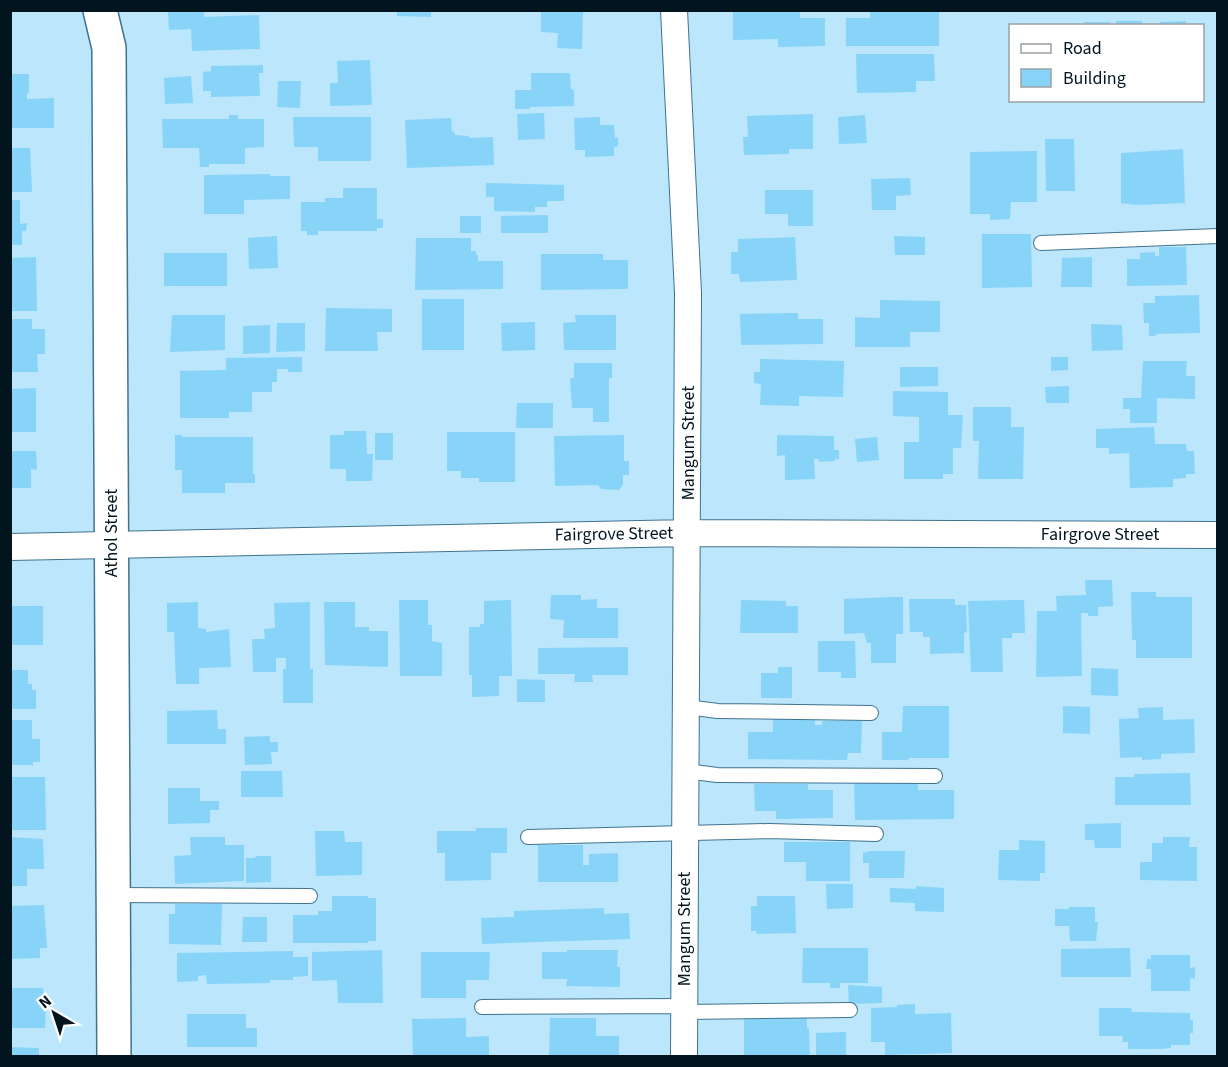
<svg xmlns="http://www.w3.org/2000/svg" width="1228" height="1067" font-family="'Source Sans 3',sans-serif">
<rect width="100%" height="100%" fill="#bbe6fc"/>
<path fill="#88d4f8" d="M168,10h36v7l55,-2 1,34 -68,2 -1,-22 -22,1z
M397,10h34v7l-34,-1z
M541,10h42l-1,39 -25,-1 1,-15 -17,-1z
M870,10h69v36h-93v-28h24z
M733,11h67v7h25v28l-47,1v-8l-45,1z
M1116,21h26v5h-26z
M1186,21v5h-26v-4z
M1084,22h26v4h-26z
M856,54h78l1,27h-19v11l-59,1z
M370,60l2,45 -42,1v-23h8l-1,-22z
M263,65v8h-4l1,23 -49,1v-6h-8v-19l8,-1v-5z
M531,73h39l1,16 3,1v16l-44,1v2h-15v-19h16z
M10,74h19v19h-2v6l27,-1v30h-44z
M191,76l2,27 -28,1 -1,-26z
M278,81h23l-1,27 -23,-1z
M544,113l1,26 -27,1 -1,-26z
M813,114v35h-24v5l-45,1 -1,-18h5l-1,-21z
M229,115h9v4h26v28l-19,1v16h-36v3h-9l-1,-19h-36l-1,-29h67z
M865,115l2,28 -28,1 -1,-27z
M293,117h78v44h-53v-14h-24z
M600,117v8h14l1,13h3v8l-4,1v9l-29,1v-7h-10l-1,-32z
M451,118l1,14 2,-1 1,4 14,1v2l24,-1 1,28 -87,3 -2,-48z
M1045,139h29l1,52h-29z
M10,148h20l2,44h-22z
M1183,149l2,54 -49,2 -15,-2v-50z
M1037,151v51h-26l-1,17 -20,1v-6h-20v-62z
M270,174v2h20v23l-46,1v14h-40v-39z
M910,178l1,17 -15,1v14h-24l-1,-31z
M486,183l78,2v16h-17v6h-12v5l-41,-1v-14h-8z
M343,188h34v31h6v9h-6v3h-59v4h-11v-4h-6v-29h24v-4h18z
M765,190h48v36h-25v-12h-23z
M10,200h10v24l7,-1 -1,8h-4v14h-12z
M548,215v18h-47v-17z
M460,216h21v17h-21z
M982,234h49l1,53 -50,1z
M277,236l1,32 -29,1 -1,-31z
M894,236l31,1v18h-30z
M795,237l2,43 -57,2 -1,-8h-8v-22h7v-13z
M416,238h55v13h5v4h2v6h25v28l-88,1z
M1159,247h27l1,38 -60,1v-27h13v-6l15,-1v4h4z
M164,253h63v33h-63z
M541,254h62v6h25v29l-87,1z
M36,257l1,54h-27v-53z
M1092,257v30h-31l1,-29z
M1199,295l1,38 -44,1 -1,2h-6v-13h-5l-1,-20h12v-7z
M422,299h42v51h-42z
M880,300l60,1v31h-30v15h-55v-30l25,1z
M326,308l66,1v23h-15l1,19h-53z
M798,313v6h25v25l-82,1 -1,-31z
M172,315h53v35l-55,2z
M575,315h41v35h-52l-1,-27 13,-1z
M10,319h22v10h13v25h-8l1,18h-28z
M535,322v28l-33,1 -1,-28z
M277,323h28v28l-29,1z
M1091,324l31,1 1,25 -31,1z
M270,325v28l-27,1v-28z
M302,357v15h-14v-3h-11v13h-5v10h-20v20h-23v6h-49v-47l46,-1v-12z
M1051,357h17v13l-17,1z
M760,359l84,2 -1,36 -44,-1v10l-39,-1 1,-21 -7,-1v-11h6z
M1143,361h44l-1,15h9v23l-38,-1v25h-27v-14h-7v-11h18z
M574,363h38v15h-3v44h-16v-14h-21l-2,-30h4z
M900,367h38v19l-38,1z
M1069,386v17h-23l-1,-16z
M36,388v44h-26v-43z
M893,391l55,1v23h15l-2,33h-8v26h-10v5h-39v-37h15v-25l-26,-1z
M517,403h36v25h-37z
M973,407h38v20h13l-1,52h-45l1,-38h-6z
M1154,427l1,17h31l1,7h7l1,23h-9v4l-13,1v8l-43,1 -1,-35 -20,1v-6h-13v-19z
M344,431h22l1,23h6l-1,27h-26v-12h-16v-34h14z
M447,432h68v50h-36v-4h-18v-7h-14z
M375,433h18v27h-18z
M175,435h7v2h71v37h2v9h-30v10h-43v-23h-7z
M624,435v26h5v14h-6v10l-4,5 -18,-1 -3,-4 -43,1 -1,-50z
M777,435l57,1v14h5v9h-4v2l-16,1v-3h-5l1,20 -30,1v-25l-8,1z
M877,437l2,23 -22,2 -2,-23z
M10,451h26l1,19 -6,-1v19h-21z
M1085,580h27l1,26 -15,1v9h-10v-3h-7l1,63 -46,1 1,-66h20l-1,-15 30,-1z
M1131,592h25v5h36v61h-56v-18h-4z
M551,595h30v5l16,-1v9h21v30h-55l1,-18 -14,-1z
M890,597h13v37h-7v29h-25v-20h-4l-3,-10 -20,1v-35z
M909,599h46v6h11l1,27 -3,1v20l-34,1v-17h-7v-5h-13z
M399,600h29v25h4v16l10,2v33h-42z
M511,600l1,76h-13v20l-27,1v-22h-3v-48h11v-3h4v-23z
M741,600l45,1v5h12v27h-58z
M1024,600l1,33h-13v5h-10l1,34h-32l-3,-71z
M198,602v26l8,1v3l23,-3 2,38 -32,1v16h-23l-2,-52h-7v-29z
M310,602v67h3v34h-30v-34h3v-11h-10v14h-23l-1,-33h13l-1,-10 11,-1 -1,-25z
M324,602h31v25h14v4h19v36l-63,-2z
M10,606h33v39h-33z
M818,641h37l1,37h-15v-6h-23z
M628,647v28h-36l1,7h-19l1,-8h-37v-26z
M778,667h14v31h-31v-25h17z
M1091,668l27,1v27l-27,-1z
M10,670h18v14h4v6h4v19h-26z
M517,679l28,1v22h-28z
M903,706h46v52h-41l1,2h-27v-28h20z
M1063,706l27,1v27l-27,-1z
M1163,707v13l31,-1 1,34 -34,1v5l-19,1v-3l-22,1 -1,-39 20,-1 -1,-10z
M217,710l1,19h8v15h-59v-33z
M773,716h42v9h7v-4h40l-1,32h-13l-1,7 -99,-1v-27h25z
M10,720h22v19h8v23h-7v3h-23z
M270,736v6h8v10h-7l1,12 -27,1 -1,-28z
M241,771h41l1,26h-42z
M1190,773l1,32h-76v-28h19v-3z
M10,777h35l1,53h-36z
M918,782v8h36v29l-99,1 -1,-37z
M754,784h54v6h25v28l-57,1v-8h-21z
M168,788h32v13h19v9h-9v13l-42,1z
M1121,823v25h-26l-1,-8h-9v-16z
M476,828h31v25h-16v27l-46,1v-28h-8v-22h39z
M315,831h29l1,11h17v33l-46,1z
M10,837l33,2 1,30h-17v17h-17z
M190,837h35v8h19v36l-69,3 -1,-28 17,-1z
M1163,837h27l-1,10h8v34l-57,-1v-18h12v-19h11z
M1019,840l26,1v32h-5v8l-42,-1 1,-30h20z
M784,842h66v39h-44v-19h-22z
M538,845h45v20h6v-11l29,-1v29h-80z
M868,851h37l-1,27h-35v-15h-6v-10l5,-1z
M256,856h15v26l-25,1v-25h9z
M826,884h27v24l-26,1z
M916,886l28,2v24l-29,-1v-8l-25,-1v-14l26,1z
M332,896h36v2h8v43h-8v2h-75v-28h25v-4h14z
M757,896h38l1,37 -39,1 -1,-3h-5v-25h6z
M175,904h47l-1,41 -52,-1v-30h6z
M44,905l3,43h-7v10l-30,1v-53z
M1069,907h26v15h3l-2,19h-26l-1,-15h-14v-17h14z
M604,908v6l25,-1 1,26 -148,5 -1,-26 33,-1v-6z
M243,917h24v25h-25z
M803,948h65v35h-28v5h-10v-5h-28z
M1130,948l1,29h-70v-28z
M382,950l1,53h-45l-1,-23 -25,1v-29z
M567,950h51l-1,17h3v20l-54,-1 1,-7h-25v-27h25z
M293,951v6h15v19l-15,1v3h-23v3l-63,1 -1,-9 -8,1v5l-21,1v-29z
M421,952h69l-1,28h-23v18h-45z
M1151,955h39v13l5,-1v12l-5,-1v13h-39v-22h-5l1,-10h4z
M848,985l34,2v16l-33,1z
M10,988h33l3,20 -1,20h-35z
M915,1004v10l36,-1 1,40 -67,2v-13h-14v-34l26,-1v-2z
M1099,1008h32l1,4 58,1v7h3v13h-3v12h-19v3l-11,1h-32v-7h-6l1,-6h-24z
M187,1014h59v14h11v19h-70z
M744,1017h63v12l2,-1 1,28h-66z
M466,1018v19l23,-1v20h-76l-1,-37z
M550,1018h46v18h23v20h-70z
M846,1032v24h-30v-23z
M10,1047l29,1v8h-29z"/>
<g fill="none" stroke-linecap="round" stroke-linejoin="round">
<g stroke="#40738c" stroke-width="16">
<path id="service" d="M1041,243l177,-7
M686,707l32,4 153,2
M686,771l31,4 218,1
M528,837l241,-6 107,3
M113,895l197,1
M482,1007l202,-1
M684,1012l166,-2"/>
</g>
<g stroke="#40738c" stroke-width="28">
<path id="minor" d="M674,10l14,283 -4,763
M10,547l678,-14 530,2"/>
</g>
<g stroke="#40738c" stroke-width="36">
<path id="tertiary" d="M100,10l9,38 5,1008"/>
</g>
<use href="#service" stroke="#fff" stroke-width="14"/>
<use href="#minor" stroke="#fff" stroke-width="26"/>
<use href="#tertiary" stroke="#fff" stroke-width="33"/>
</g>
<g text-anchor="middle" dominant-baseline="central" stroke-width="4.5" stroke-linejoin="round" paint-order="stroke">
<g font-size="18" fill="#02151f" stroke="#fff">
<text transform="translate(688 443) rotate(-90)">Mangum Street</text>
<text transform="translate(111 533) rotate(-90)">Athol Street</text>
<text transform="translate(614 534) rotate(-1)">Fairgrove Street</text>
<text x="1100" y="534">Fairgrove Street</text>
<text transform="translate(684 929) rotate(-90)">Mangum Street</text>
</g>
</g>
<rect width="1228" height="1067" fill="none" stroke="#02151f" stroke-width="24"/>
<rect x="1009" y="24" width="195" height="78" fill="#ffffff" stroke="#9aa1a5" stroke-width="1.5"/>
<rect x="1021" y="44" width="30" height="9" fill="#ffffff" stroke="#9aa1a5" stroke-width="1.5"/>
<text x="1063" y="54" font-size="18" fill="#02151f">Road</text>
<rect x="1021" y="69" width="30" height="18" fill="#88d4f8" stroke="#9aa1a5" stroke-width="1.5"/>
<text x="1063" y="84" font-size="18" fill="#02151f">Building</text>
<g transform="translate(54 1013) rotate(321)" stroke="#ffffff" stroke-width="4.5" paint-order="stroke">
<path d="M0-4.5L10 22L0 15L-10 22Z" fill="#02151f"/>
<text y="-9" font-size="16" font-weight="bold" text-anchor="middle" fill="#02151f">N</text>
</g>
</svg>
